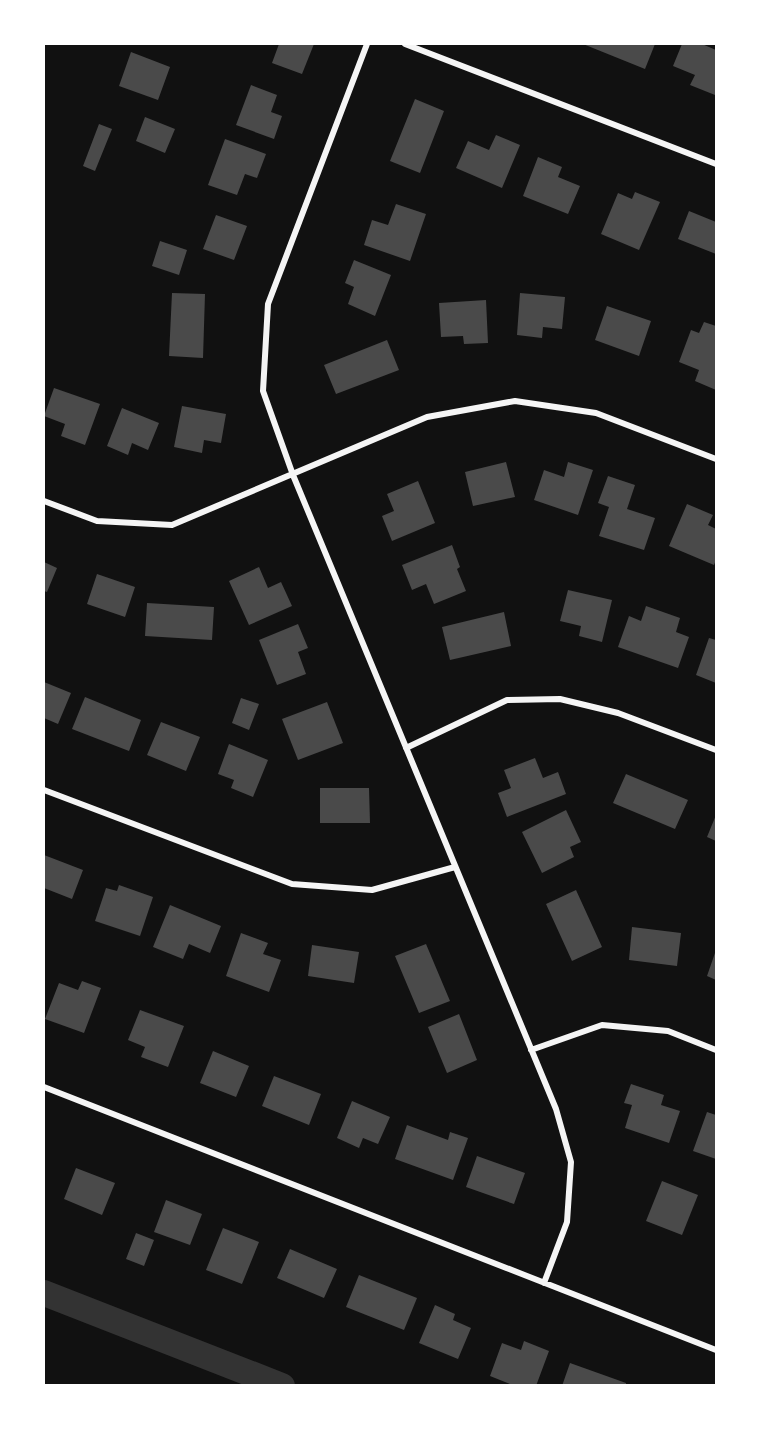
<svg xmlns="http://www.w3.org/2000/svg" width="760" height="1429" font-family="'DM Sans',sans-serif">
<rect width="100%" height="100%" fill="#111"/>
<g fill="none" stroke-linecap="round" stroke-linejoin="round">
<path stroke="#333" stroke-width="26" d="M44,1293l238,93"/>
</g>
<path fill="#4a4a4a" d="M279,44h35l-12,30 -30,-11z
M583,44h72l-10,25z
M682,44h20l14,6 -1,45 -25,-10 5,-10 -22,-9z
M131,52l39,15 -12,33 -39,-14z
M251,85l26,10 -6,17 11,4 -8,23 -38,-14z
M415,99l29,12 -24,62 -30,-12z
M145,117l30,12 -10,24 -29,-12z
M99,124l13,5 -17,42 -12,-5z
M496,135l24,10 -18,43 -46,-20 12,-27 21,9z
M225,139l41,15 -9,24 -12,-4 -8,21 -29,-10z
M538,157l24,10 -4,10 22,9 -12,28 -45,-18z
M635,192l25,10 -21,48 -38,-16 17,-41 14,6z
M396,204l30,10 -16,47 -46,-16 8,-25 16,5z
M689,211l27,11v32l-38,-15z
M216,215l31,11 -13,34 -31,-11z
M160,241l27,9 -8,25 -27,-9z
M354,260l37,15 -16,41 -27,-12 6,-17 -9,-4z
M172,293l33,1 -2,64 -34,-2z
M520,293l45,4 -3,32 -19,-2 -1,11 -25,-3z
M486,300l2,43 -24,1 -1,-8 -22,1 -2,-34z
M607,306l44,15 -12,35 -44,-16z
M704,322l12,4v64l-21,-9 4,-11 -20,-8 12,-32 8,3z
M387,340l12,30 -63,24 -12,-29z
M54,388l46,16 -15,41 -24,-9 4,-12 -21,-8z
M182,406l44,8 -5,29 -17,-3 -2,13 -28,-6z
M122,408l37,15 -11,27 -16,-7 -4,12 -21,-9z
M506,462l9,35 -42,9 -8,-34z
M568,462l25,8 -15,45 -44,-15 10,-30 20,7z
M608,476l27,9 -8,24 28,9 -11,32 -45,-14 10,-29 -11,-4z
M418,481l17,42 -43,18 -10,-25 12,-5 -7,-17z
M687,504l26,11 -5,10 8,4v31l-2,5 -45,-19z
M452,545l8,22 -3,2 9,22 -32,13 -8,-20 -14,6 -10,-25z
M44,562l13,6 -10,24 -3,-1z
M259,567l9,21 13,-6 11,24 -43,19 -20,-44z
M97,574l38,13 -10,30 -38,-13z
M568,590l44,10 -10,42 -23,-6 2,-10 -21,-5z
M147,603l67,4 -2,33 -67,-4z
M646,606l34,12 -4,14 13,5 -11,31 -60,-21 11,-31 12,5z
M504,612l7,34 -61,14 -8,-33z
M298,624l10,24 -10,4 8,22 -29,11 -18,-45z
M709,638l7,2v43l-20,-8z
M44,682l27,11 -13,31 -14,-6z
M85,697l56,23 -12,31 -57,-22z
M241,698l18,6 -10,26 -17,-7z
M327,702l16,41 -45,17 -16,-41z
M161,722l39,15 -14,34 -39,-16z
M229,744l39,16 -15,37 -22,-9 3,-8 -16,-6z
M535,758l8,20 15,-6 8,22 -59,23 -9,-24 13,-5 -7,-18z
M626,774l62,26 -13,29 -62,-26z
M320,788h49l1,35h-50z
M566,810l15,32 -11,5 4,10 -32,16 -20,-41z
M716,815v26l-9,-4z
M44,855l39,15 -11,29 -28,-11z
M119,885l34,12 -13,39 -45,-15 11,-33 11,3z
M576,890l26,57 -30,14 -26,-57z
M170,905l51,21 -11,27 -21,-9 -6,15 -30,-12z
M632,927l49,6 -4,33 -48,-6z
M241,933l27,10 -5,11 18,6 -12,32 -43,-16z
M426,944l24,57 -31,12 -24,-57z
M312,945l47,7 -5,31 -46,-7z
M716,950v30l-9,-4z
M82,981l19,7 -17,45 -39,-14 14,-36 19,7z
M140,1010l44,16 -16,41 -27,-10 4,-10 -17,-7z
M459,1014l18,46 -30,13 -19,-46z
M213,1051l36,15 -13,31 -36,-14z
M274,1076l47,18 -12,31 -47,-19z
M631,1084l33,11 -3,10 19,6 -11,32 -44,-15 7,-23 -8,-2z
M352,1101l38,16 -12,27 -15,-6 -4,10 -22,-10z
M707,1112l9,3v44l-23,-8z
M407,1125l41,15 2,-8 18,6 -15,42 -58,-21z
M477,1156l48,17 -11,31 -48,-17z
M76,1168l39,15 -13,32 -38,-16z
M662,1181l36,14 -16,40 -36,-14z
M166,1200l36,14 -12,31 -36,-13z
M223,1228l36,14 -17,42 -36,-14z
M136,1233l18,7 -10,26 -18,-7z
M290,1249l47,20 -13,29 -47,-20z
M359,1275l58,23 -13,32 -58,-23z
M435,1305l20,9 -2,6 18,8 -13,31 -39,-16z
M524,1341l25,10 -13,35h-21l-25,-10 12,-33 19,7z
M570,1363l56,20v3h-64z"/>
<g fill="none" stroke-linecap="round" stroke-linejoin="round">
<path stroke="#f5f5f5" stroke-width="6" d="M367,44l-99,260 -5,87 30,84 263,634 15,53 -4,60 -23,61
M405,44l311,120
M44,501l53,20 75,4 255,-108 88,-16 81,12 120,46
M406,748l101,-48 53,-1 58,14 98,37
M44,790l248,94 80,6 83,-23
M531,1050l71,-25 66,6 48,19
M44,1087l672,263"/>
</g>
<rect width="760" height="1429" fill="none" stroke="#ffffff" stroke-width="90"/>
</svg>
